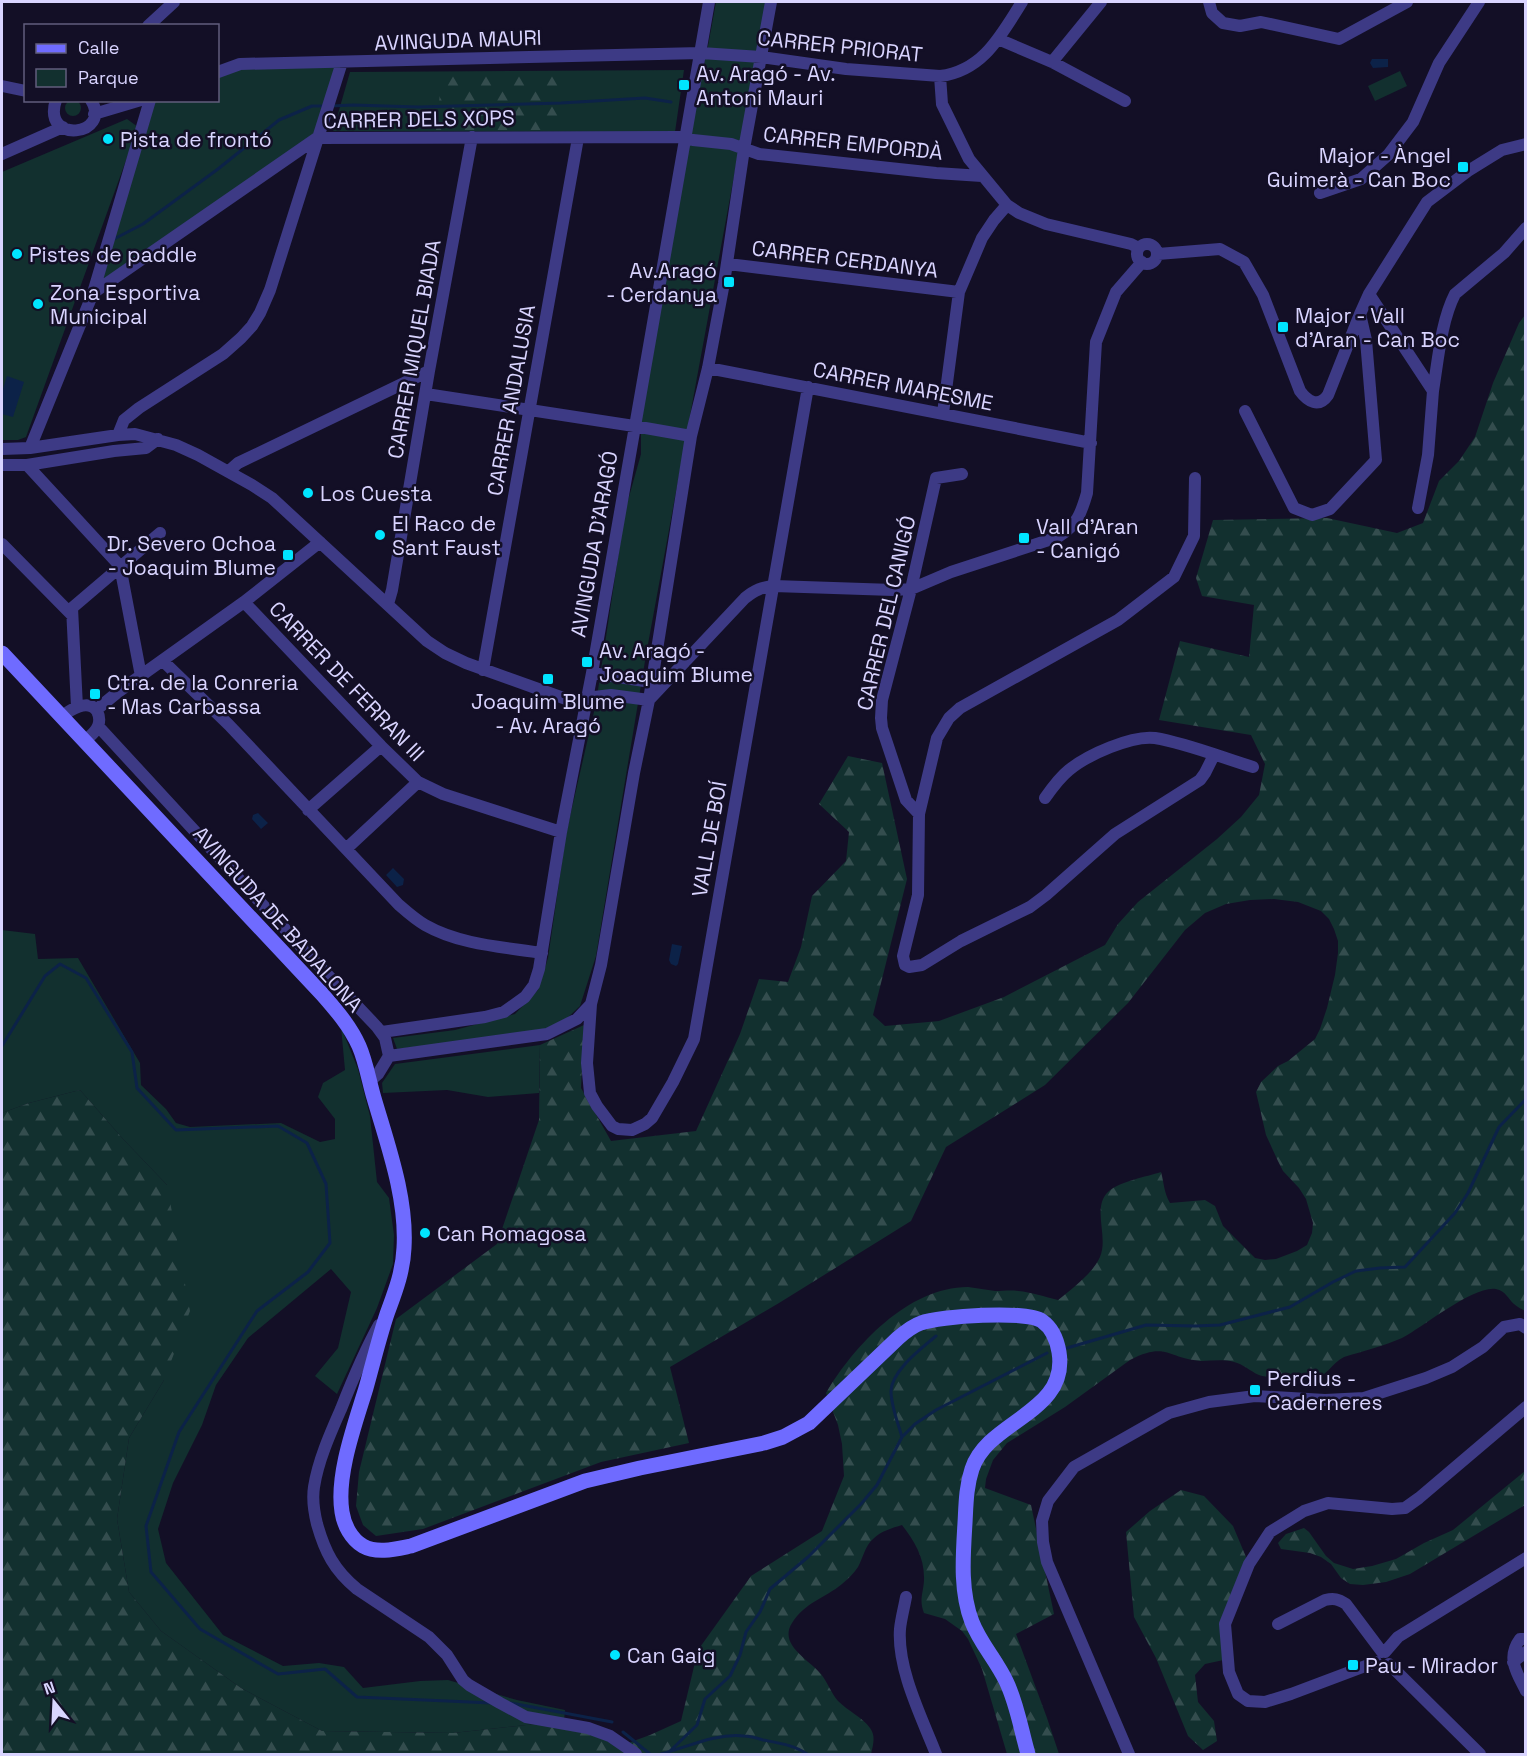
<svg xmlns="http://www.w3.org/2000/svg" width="1527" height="1756" font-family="'Space Grotesk',sans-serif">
<defs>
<pattern id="forest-firs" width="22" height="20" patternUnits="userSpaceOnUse" patternTransform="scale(1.5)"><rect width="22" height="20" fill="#12302f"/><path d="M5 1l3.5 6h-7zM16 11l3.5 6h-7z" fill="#344d4e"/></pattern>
</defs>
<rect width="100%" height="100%" fill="#130f26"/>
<path fill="#12302f" d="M716,2h50l-120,653 -50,301 -16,50 -18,17 -20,9 -145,17 -4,-11 62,-8 60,-16 23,-24 10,-32 18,-124 30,-131 29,-192 16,-57v-34l54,-315 13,-59z
M342,62l-25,76 -224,155 57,-192 68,-1v-28l22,-8z
M684,70l-9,62 -342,-1 17,-59z
M1400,71l7,15 -32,15 -7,-15z
M65 108a8 8 0 1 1 16 0a8 8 0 1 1-16 0Z
M127,119l11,8 -112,310 -8,3h-16v-268z
M2,930l33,4 3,25 40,-1 62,105 1,22 25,24 10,14 14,4 91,-4 39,19 15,-3v-20l-17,-22 5,-14 22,-13 -4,-43 17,42 12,47 7,66 12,16 5,37 -1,29 -16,44 -40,86 -22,-18 23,-28 13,-56 -20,-23 -83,69 -32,47 -14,40 -29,58 -15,46 8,34 57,72 60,31 36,-3 25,4 19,21 57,-7 28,-1 69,20 48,10 -1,11 -111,12 -131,-2 -81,-43 -80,-57 -32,-39 -12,-73 12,-81 35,-58 3,-195 -44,-46 -43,-49 -51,13 -27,10z
M540,1045l-1,48 -51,4 -41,-7 -64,3 -1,-10 13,-19z"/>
<path fill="url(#forest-firs)" d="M561,73v57h-125l6,-56z
M1525,315v996c-3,-2 -8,-4 -11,-7 -6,-5 -8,-13 -18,-15 -22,-4 -73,38 -94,49 -18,8 -39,13 -58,19 -12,6 -17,19 -30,22 -9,2 -47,-1 -55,-4 -9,-4 -16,-11 -25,-13 -11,-3 -22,-1 -33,-1 -33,-2 -34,-20 -71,-1l-65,47 -58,36 -14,17 -7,19 -1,9 46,17 23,109 -38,20 31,84 12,36h-52l-25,-85 -14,-30 -6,-8 -17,-12 -21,-6c-5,-13 -1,-19 0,-32 1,-23 -9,-39 -22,-56 -10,3 -21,6 -29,14 -8,7 -10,19 -15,28 -4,6 -10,12 -16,17 -17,14 -38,19 -50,39 -14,22 18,37 29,51 7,9 10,19 17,27 10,10 24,16 32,27 6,8 3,17 1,26h-867l-2,-4v-637l27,-10 51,-13 43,49 44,46 23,126 -26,69 -35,58 -12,81 12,73 32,39 80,57 81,43 131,2 111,-12 56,25 30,-11 31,-14 17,-71 53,-74 71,-45 22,-55 -2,-32 -4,-19 -12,-32c28,-47 82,-106 142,-106 9,1 18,3 27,4 8,0 15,-1 23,0 13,1 27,6 40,9 14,-11 35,-27 42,-43 9,-21 -9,-50 9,-66 12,-10 37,-14 52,-19 3,11 3,21 9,31l35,-3 10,6 8,20 32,32 10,2 11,-1 21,-8 10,-6 5,-12 1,-10 -7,-24 -7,-11 -16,-17 -6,-12 -11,-24 -10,-43 5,-10 17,-16 10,-5 27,-22 5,-10 7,-21 8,-33 3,-22v-12l-4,-12 -5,-10 -8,-8 -23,-9 -24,-3 -24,1 -24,4 -21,9 -20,17 -57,73 -83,82 -99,62 -35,74 -132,82 -109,64 19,76 -88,19 -178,67 -47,7 -13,-11 -7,-19 3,-34 37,-153 101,-75 42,-124 1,-75 44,-20 -3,63 30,53 85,-10 44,-97 19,-55 29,3 13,-35 11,-51 34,-35 3,-29 -30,-28 29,-48 34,7 25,116 -34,136 12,11 54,-5 65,-24 101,-52 13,-21 20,-22 79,-63 24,-22 18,-22 6,-31 -14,-29 -92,-15 21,-79 69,16 5,-52 -52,-9 -6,-18 17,-58 114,-2 70,15 26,-10 16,-42 20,-20 16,-24 18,-54 26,-60z
M1525,1471v34l-115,69 -24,8 -23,3 -13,-1 -9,-6 -10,-14 -10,-7 -11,-4 -29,-4 -3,-6 8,-9 18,-6 5,4 17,24 8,7 19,6 19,-3 24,-7 28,-16 29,-13z
M1181,1490l23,6 29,30 16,38 -24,61 3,34 -23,5 -10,11 3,27 16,19 3,20 -14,9 -15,-14 -32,-78 -22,-41 -8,-85 24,-21z"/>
<path fill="#0c2248" d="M1372,59h16v8l-15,1 -3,-5z
M7,376l17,6 -11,35 -11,-3v-22z
M258,813l10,10 -7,6 -9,-10 1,-4z
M393,868l11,11 -1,6 -6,2 -11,-12z
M672,944l10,2 -4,18 -2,2 -5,-2 -2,-4z"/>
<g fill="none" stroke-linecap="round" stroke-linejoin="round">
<path stroke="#0c2248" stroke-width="3" d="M331,106l22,-1 65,2 143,-4 84,-5 26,4
M112,240l31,-16 75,-55 61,-49 33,-14h13
M2,1046l43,-70 15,-12 26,14 46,74 5,36 39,42 102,-4 29,17 19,41 4,59 -22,29 -51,39 -78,121 -33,94 5,46 49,57 78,45 47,-5 32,28 135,6
M1067,1348l79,-23 49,1 25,-1 70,-18 43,-25 23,-11 24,-3 25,-1 50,-54 13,-20 31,-66 27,-28
M902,1437c-4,-14 -11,-31 -11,-46 1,-21 30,-42 45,-55
M511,1703l101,19
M623,1732l27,22
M669,1752l28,-27 8,-26 25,-23 10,-21 6,-23 14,-20 10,-23 38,-32 53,-53 16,-19 25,-48 13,-13 21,-14 111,-57
M661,1754c27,-7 54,-21 83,-18 6,0 13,2 19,4 16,3 31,5 44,14"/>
<path stroke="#3d3a85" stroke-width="12" d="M1209,2l3,11 11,10 17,3 21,-4 78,17 68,-37
M148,26l26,-24
M998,39l54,23 73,39
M1052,62l49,-60
M218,72l22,-8 461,-11 60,4 85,12 94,7c43,-5 61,-41 82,-74
M940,76l2,28 27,55 38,46 12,8 27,11 85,20 8,4
M2,86l24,5
M56,100c-15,45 57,36 35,0
M94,114l47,-14
M2,154l61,-27
M1320,193l41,-14 27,-24 25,-33 26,-59 40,-61
M1137 254a10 10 0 1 1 20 0a10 10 0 1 1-20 0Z
M1158,254l62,-5 24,13 19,33 37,96c8,11 19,17 28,4l32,-81 9,-20 58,-92 41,-31 21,-13 13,-8 24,-6
M728,264l231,28
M93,293l224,-155 363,-1 13,3 38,4 28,10 177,19 46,3
M1369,294l64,97 -5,64 -10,53
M708,368l383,75
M1433,391c5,-30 8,-70 22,-97l49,-41 22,-25
M426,394l208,32 57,10
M1245,411l49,97 18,7 18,-6 46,-49 -10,-120 -6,-26
M943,413l16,-121 23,-54 12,-18 13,-15
M118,435l6,-15 15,-12 84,-54 18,-16 11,-12 8,-13 10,-23 72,-228
M30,448l63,-155 57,-193
M2,449l28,-1 88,-13 17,-1 41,11 22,10 54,30 20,13 155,143 18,12 21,10 103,37 42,-5 38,5
M2,465h25l87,-14 32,-3 12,-9
M27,465l93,101 21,110
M229,471l9,-8 191,-92
M962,474l-26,4 -25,111 -29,111 -1,18 1,10 24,72 13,14 -1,81 -15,61 2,9 4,2 13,-2 39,-24 69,-34 16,-12 69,-61 85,-54 5,-7 9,-18
M2,544l70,71
M244,602l137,144 37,36 25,12 118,38
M388,604l4,-14 37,-219 43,-234
M163,661l66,64 170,180c8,7 17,15 26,20 35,20 79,22 117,28
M483,670l95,-532
M592,673l59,9
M649,700l96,-102c10,-8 17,-11 29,-12l119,4 18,-1 40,-17 107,-35c19,-12 23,-23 29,-44l9,-151 20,-50 26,-30
M77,707l-5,-99 88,-75
M96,710l22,-18 126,-90 76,-60
M61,717c9,-7 27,-19 36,-6 2,4 3,10 1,15 -2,6 -9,11 -13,15
M98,726l209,227 70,74 8,11 4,18
M1045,798c7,-10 14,-20 24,-28 18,-15 63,-35 86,-32 31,5 68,20 98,29
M308,810l73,-64
M919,814l18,-76 12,-20 11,-10 158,-88 56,-43 20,-41 1,-58
M346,849l72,-67
M591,1004l-4,59 3,30 7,13 15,20 6,3 14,1 13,-6 7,-6 21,-36 21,-43 114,-652
M382,1032l103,-15 19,-5 21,-15 9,-12 5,-16 22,-137 31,-159 117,-671
M370,1081l8,-7 11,-18 158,-22 30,-15 14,-15 10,-39 33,-192 15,-73 42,-264 17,-68 16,-85 20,-134 27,-147
M379,1325c-15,27 -27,56 -38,84 -11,25 -23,52 -27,78 -2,13 0,25 3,37 8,28 17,46 40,65l72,48 18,18 16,25 6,5 31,18 26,14 62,11 22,8 26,18
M906,1597c-2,11 -5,22 -6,32 -3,40 22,89 36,125
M1278,1624l47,-24c9,-2 13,-1 21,4l36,48
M1526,1639h-6c-14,19 -3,34 6,52
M1385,1652l13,-15 128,-79
M1376,1662l-85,32 -26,8 -17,-1 -10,-7 -9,-22 -4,-48 24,-60 21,-32 34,-21 24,-8 64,6 13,-1 14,-10 107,-91
M1513,1662l13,-10
M1389,1664l91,90
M1129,1754l-82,-192 -4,-20 -1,-21 6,-20 26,-34 95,-54 40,-11 46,-6 70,4 39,-2 62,-20 26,-11 31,-20 21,-20 16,-3 6,4"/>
<path stroke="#6f6bff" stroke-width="15" d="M2,653l320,341c14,16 28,32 37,52 7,16 10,35 15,52 14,48 33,100 30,150 -1,24 -9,44 -17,66 -8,24 -14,49 -21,74 -11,36 -30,87 -24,124 2,13 9,27 21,34 14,8 33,3 48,0l174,-65 55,-13 124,-25 19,-6 26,-14 89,-85c7,-6 14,-12 23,-15 18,-7 106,-13 121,-2 10,7 15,19 17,31 10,61 -71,68 -87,117 -6,18 -6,36 -7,54 -2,33 -5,68 7,99 8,21 24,38 34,59 11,22 15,49 22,73"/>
</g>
<g fill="#00e5ff" stroke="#130f26" stroke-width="2">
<rect x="678" y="79" width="12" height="12" rx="3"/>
<circle cx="108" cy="139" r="6"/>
<rect x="1457" y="161" width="12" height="12" rx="3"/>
<circle cx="17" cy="254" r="6"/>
<rect x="723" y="276" width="12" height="12" rx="3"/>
<circle cx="38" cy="304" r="6"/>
<rect x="1277" y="321" width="12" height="12" rx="3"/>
<circle cx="308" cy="493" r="6"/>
<circle cx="380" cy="535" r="6"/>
<rect x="1018" y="532" width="12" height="12" rx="3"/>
<rect x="282" y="549" width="12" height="12" rx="3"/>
<rect x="581" y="656" width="12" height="12" rx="3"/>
<rect x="542" y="673" width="12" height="12" rx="3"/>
<rect x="89" y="688" width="12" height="12" rx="3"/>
<circle cx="425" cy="1233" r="6"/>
<rect x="1249" y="1384" width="12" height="12" rx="3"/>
<circle cx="615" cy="1655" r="6"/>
<rect x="1347" y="1659" width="12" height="12" rx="3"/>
</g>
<g text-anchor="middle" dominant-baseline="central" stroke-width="5" stroke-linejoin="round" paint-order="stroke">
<g font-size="21" fill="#d9d4ff" stroke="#130f26">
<text transform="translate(458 40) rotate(-2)">AVINGUDA MAURI</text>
<text transform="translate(840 46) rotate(6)">CARRER PRIORAT</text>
<text transform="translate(419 119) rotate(-1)">CARRER DELS XOPS</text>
<text transform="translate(853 143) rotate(6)">CARRER EMPORDÀ</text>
<text transform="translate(845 259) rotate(7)">CARRER CERDANYA</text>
<text transform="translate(414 349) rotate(-80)">CARRER MIQUEL BIADA</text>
<text transform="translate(903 386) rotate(11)">CARRER MARESME</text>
<text transform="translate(511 400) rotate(-80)">CARRER ANDALUSIA</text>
<text transform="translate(594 544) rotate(-80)">AVINGUDA D'ARAGÓ</text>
<text transform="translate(886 613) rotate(-77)">CARRER DEL CANIGÓ</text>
<text transform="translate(347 681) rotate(46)">CARRER DE FERRAN III</text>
<text transform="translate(709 839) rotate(-80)">VALL DE BOÍ</text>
<text transform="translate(278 919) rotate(48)">AVINGUDA DE BADALONA</text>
</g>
<g font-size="21" fill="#d9d4ff" stroke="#130f26" text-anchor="start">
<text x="696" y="73">Av. Aragó - Av.<tspan x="696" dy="24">Antoni Mauri</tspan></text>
<text x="120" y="139">Pista de frontó</text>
<text x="1451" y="155" text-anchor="end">Major - Àngel<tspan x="1451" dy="24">Guimerà - Can Boc</tspan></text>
<text x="29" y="254">Pistes de paddle</text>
<text x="717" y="270" text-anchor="end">Av.Aragó<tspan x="717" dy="24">- Cerdanya</tspan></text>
<text x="50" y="292">Zona Esportiva<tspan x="50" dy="24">Municipal</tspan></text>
<text x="1295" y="315">Major - Vall<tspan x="1295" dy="24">d'Aran - Can Boc</tspan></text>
<text x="320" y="493">Los Cuesta</text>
<text x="392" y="523">El Raco de<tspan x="392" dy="24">Sant Faust</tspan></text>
<text x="1036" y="526">Vall d'Aran<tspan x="1036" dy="24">- Canigó</tspan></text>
<text x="276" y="543" text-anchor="end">Dr. Severo Ochoa<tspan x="276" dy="24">- Joaquim Blume</tspan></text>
<text x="599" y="650">Av. Aragó -<tspan x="599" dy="24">Joaquim Blume</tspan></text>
<text x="107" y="682">Ctra. de la Conreria<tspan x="107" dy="24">- Mas Carbassa</tspan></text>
<text x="548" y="701" text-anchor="middle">Joaquim Blume<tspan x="548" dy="24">- Av. Aragó</tspan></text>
<text x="437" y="1233">Can Romagosa</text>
<text x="1267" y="1378">Perdius -<tspan x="1267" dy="24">Caderneres</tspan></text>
<text x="627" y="1655">Can Gaig</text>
<text x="1365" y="1665">Pau - Mirador</text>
</g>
</g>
<rect width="1527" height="1756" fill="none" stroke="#d9d4ff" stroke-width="6"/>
<rect x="24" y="24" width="195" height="78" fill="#130f26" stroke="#625e7d" stroke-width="1.5"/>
<rect x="36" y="44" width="30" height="9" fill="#6f6bff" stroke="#625e7d" stroke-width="1.5"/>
<text x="78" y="54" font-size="18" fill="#d9d4ff">Calle</text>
<rect x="36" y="69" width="30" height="18" fill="#12302f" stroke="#625e7d" stroke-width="1.5"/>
<text x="78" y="84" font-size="18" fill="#d9d4ff">Parque</text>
<g transform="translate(54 1702) rotate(342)" stroke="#130f26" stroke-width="4.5" paint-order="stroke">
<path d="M0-4.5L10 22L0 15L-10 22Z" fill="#d9d4ff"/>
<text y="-9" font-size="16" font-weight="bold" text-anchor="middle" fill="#d9d4ff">N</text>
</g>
</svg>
